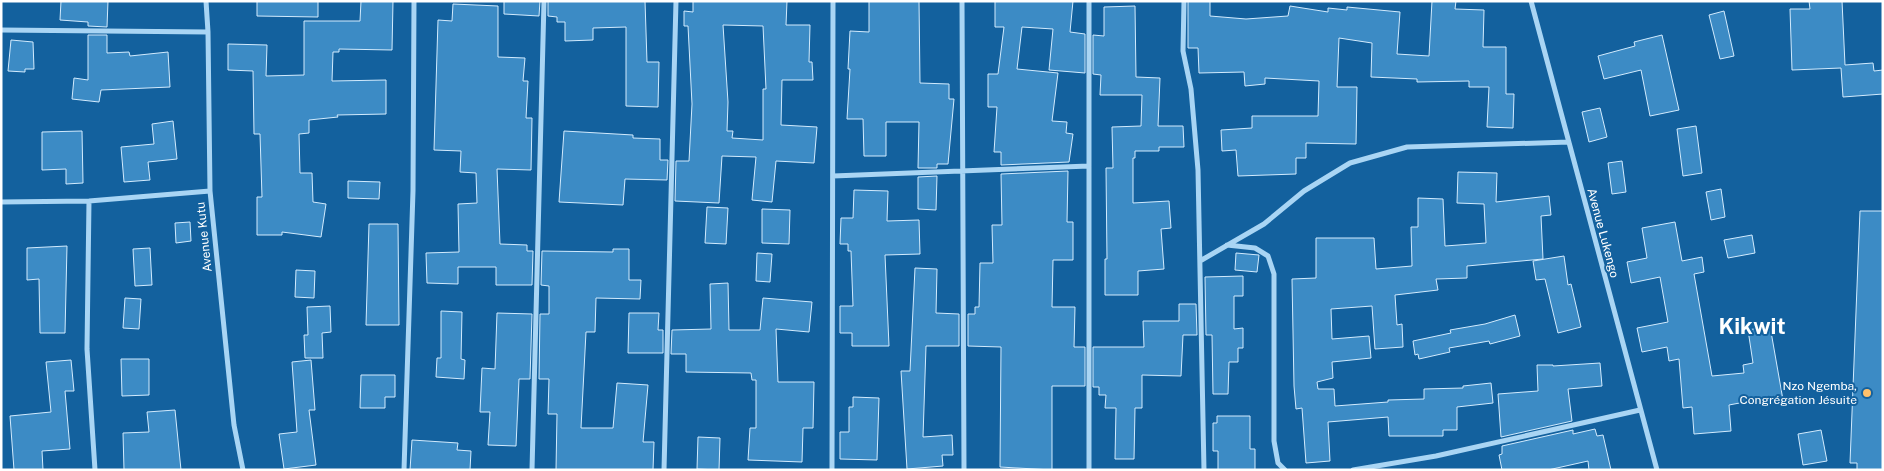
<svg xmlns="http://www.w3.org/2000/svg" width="1884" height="471" font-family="'Public Sans',sans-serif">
<rect width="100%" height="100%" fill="#13619e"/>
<path fill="#3c8bc5" stroke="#d2ebfe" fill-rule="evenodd" d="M61,1h47l-1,26 -19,-1v-4l-28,-2z
M257,1h61v16l-61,-1z
M361,1h32l-1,49 -53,-1v3h-6l-1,29 54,-1v34l-49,1 1,2 -29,3v13l-10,1 1,39h12l1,29 13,2 -5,33 -39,-5v3h-25v-38h5l-2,-63h-6l-1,-63 -25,-1v-26l39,1 -1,31 38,-1v-54h56z
M504,1h36l-1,15 -35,-2z
M548,1h97l2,61h12l-1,45 -32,-1v-79l-33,1v12l-28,1v-19h-8v-5l-9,-1z
M693,1h94l-1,24h24l-1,37h3l1,18h-31l-1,45 36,2 -3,36 -38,-2 -4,41 -20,-2 4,-43 -34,-1 -3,47 -44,-2 1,-40h13l3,-57 -4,-78h-4v-15l9,1zM723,25l40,1 3,63h-3v51l-31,-2 1,-7h-6l1,-29z
M869,1h50l1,82 29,1v15h5l-6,65h-11v4h-19l1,-46h-33v34h-22l-1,-37h-16l3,-50h-2l2,-38 19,1z
M995,1h78l-3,31 15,2v39l-36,-3 4,-41 -31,-2 -5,42 41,4 -6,48 15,1 -1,11 7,1 -4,28 -68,3v-13h-7l3,-45h-9v-33h10l6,-47h-9z
M1188,1h22v15l36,3 42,-3 2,-10 38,6v-4l19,2v-3l53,5 -3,42 32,2 3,-55h24l-1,8 29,1 -1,37h23v47h8l-1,34 -26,-1 2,-40h-20v-6l-52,1v-3l-46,-2 1,-34 -33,-5 -2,49h20l-1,57 -50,-1v15h-10v16l-58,2 -2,-26 -14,1 -1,-21 31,-2v-12h66l1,-35 -54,-3v6l-20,2 -1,-14 -45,1 -1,-25h-10z
M1809,1h33l3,64 28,-2 1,8 9,-1v24l-40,3 -2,-29 -49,2 -2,-61h20z
M453,4l45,2v51l27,1 -2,23h5l-2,37h6l-1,52 -34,-1 3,75 27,1v6h6l-1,34h-36v-18h-38v17l-31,-1 -1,-30 33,-1 -1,-48 19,-1 -1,-30 -16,-1 1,-21 -27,-1 4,-130 14,1z
M1135,6l1,71 24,1 -2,48h25l1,21h-25v4h-24v7h-2v45l36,-2 2,27 -10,1 3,40 -26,2v24h-33v-36h2l-1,-91h7l-1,-41 29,-1 1,-31h-42l1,-20 -8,-1v-39l11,1v-29z
M1724,11l10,45 -14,3 -11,-44z
M88,35h19v18l22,-1 1,4 38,-4 2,35 -69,3 -2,12 -27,-3 2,-21 14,2z
M1662,35l17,75 -29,6 -9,-46 -37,9 -6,-23 37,-10 -1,-4z
M11,40l22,2 1,27h-9v3l-17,-1z
M1600,108l7,29 -18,5 -7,-30z
M173,121l4,38 -29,3 2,18 -26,2 -3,-35 33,-3 -2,-20z
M1696,126l6,47 -19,3 -6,-47z
M82,131l1,52 -17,1v-15l-24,1v-38z
M564,131l69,4v3l27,1v21h8l-1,20 -42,-1 -2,26 -64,-3z
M1622,161l4,31 -14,2 -4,-31z
M1068,171l-1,51h6v38h-20l-1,47h23l-1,40h11v39h-33v84l-52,-3 1,-120 -33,-1v-32h7v-7h4l1,-44h13l-1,-38h10l-1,-51z
M1458,172l39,1 -1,29 53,-6 2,19 -10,1 2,43 -76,7v12l-31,1 2,11 -43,5 2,30 5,-1 1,23 -28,2 -3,-43 -41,3 1,30 37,-3 2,22 -39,4 1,16 -16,4 1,7h16l1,17 53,-4v-2l36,-1v-10l39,-1v-2l28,-3 2,20 -36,4v23h-14v6h-54l-1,-19 -60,5 2,39 -24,2 -4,-55 -6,1 -2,-23 -2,-107 24,-1v-40h58l2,31 36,-3 -1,-39h7v-29l25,1 2,47 41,-3 -2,-39 -27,-1z
M937,176l-1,34 -18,-1v-32z
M348,181l32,1 -1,17 -31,-1z
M1721,189l4,28 -14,3 -5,-28z
M854,190l34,1 -1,30 32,-1 1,34 -35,1 4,91h-37v-13h-12v-27h13l-2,-55h-3v-7h-8l1,-26h12z
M707,207l21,1 -2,36 -21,-1z
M762,209l28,1 -1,34 -27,-1z
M1860,211h23v259h-26v-7h-7z
M190,222l1,19 -15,2 -1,-20z
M1675,222l7,39 20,-4 2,15 -10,2 18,102 32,-3 -1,-8 10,-2 -5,-33 22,-4 13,74 -16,2 -1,-4 -37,7 2,26 -37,3 -2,-27 -9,1 -4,-49 -10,2 -2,-14 -25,5 -5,-24 31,-6 -8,-45 -29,6 -4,-21 20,-4 -5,-30z
M369,224h29l1,101h-33z
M1752,235l3,18 -27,5 -4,-18z
M67,246l-2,87h-25l-1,-54 -12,1v-32z
M150,248l2,37 -17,1 -2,-37z
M613,249h16v31h12l-1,19 -44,-1 -1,34h-9l-5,96h32l4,-45 31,2 -5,57h11l-1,28h-97l1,-56h-9l1,-35h-10l1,-65h9v-28l-8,-1 1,-34 71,1z
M757,253l15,1 -2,28 -14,-1z
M1236,253l23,2 -2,17 -22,-2z
M1564,256l4,29 3,-1 10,43 -23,6 -13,-54 -9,1 -3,-19z
M915,268l22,1 -1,44 23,1v32h-33l-3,91 29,-2 1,20h-11l1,11 -36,3 -6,-98h9z
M296,270l19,1 -1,27 -19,-1z
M1243,276v20h-9v33l9,-1v20h-5v14h-9l-1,32h-15l-1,-59h-6l-1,-58z
M728,283l1,47h31l3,-32 49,4 -3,30 -33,-3 2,53h36l-1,46h-10l-1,34 -54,-2 2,-32h6v-48h-4l-1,-7 -65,-1v-18h-15l1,-24 39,-1 -1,-45z
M125,298l16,1 -2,30 -16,-1z
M1179,304h17l1,31h-14l-2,41 -39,-1v33h-7l-1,51h-19l1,-51h-11l1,-13h-7v-8h-6v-40h51l-1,-26h36z
M330,306l1,26 -9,1 1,25h-18l-1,-23h4l-1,-28z
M441,311l21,1 -1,47 4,1 -1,19 -28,-2 1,-19h4z
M497,313l35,1 -2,65h-11l-3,67 -28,-1 2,-33h-10l2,-44 13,1z
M629,313h30l-1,17h5v23h-35z
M1515,315l5,21 -30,8 -1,-3 -40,7 1,4 -31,7 -1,-5 -3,1 -2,-14 38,-8 -1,-3 35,-6z
M121,359h28v36l-27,1z
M71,360l3,31h-9l5,58 -28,2 1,19h-29l-4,-54 41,-4 -5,-50z
M311,360l4,50h-6l7,55 -32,4 -5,-35 18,-2 -5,-70z
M1600,363l2,23 -34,3 4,32 -71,16 -3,-43 40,-3 -1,-26h16v1z
M361,375h34v22h-10v11h-25z
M853,397l26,1 -2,62 -37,-1v-27h9v-25h4z
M175,410l6,60h-57l-1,-37 26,-1 -2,-20z
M1217,416h33v33h5v21h-37v-19h-5v-28h4z
M1595,429l2,7 6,-1 8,35h-22l-1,-9 -40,9h-46l-3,-15 3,-1v-8l71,-16v4z
M1821,430l6,31 -24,4 -5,-31z
M698,437l22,1 -1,32 -22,-1z
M412,440l46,3 -1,7 14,1 -1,19h-60z"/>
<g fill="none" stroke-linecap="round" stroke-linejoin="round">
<path stroke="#a9d5f4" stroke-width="5" d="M206,1l2,31 2,159 24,234 9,45
M962,1l2,469
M1089,1v469
M1184,1l-1,50 8,38 7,81 6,300
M1531,1l126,469
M1,30l207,2
M833,176l256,-10
M89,201l-2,148 8,121
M1,202l88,-1 121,-10
M1227,245l28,3 13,8 6,18v167l4,22 7,7
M1200,261l64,-37 40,-33 46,-28 57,-16 162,-5
M404,470l9,-279 1,-190
M532,470l12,-469
M664,470l12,-469
M832,470l1,-469
M1353,470l83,-14 204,-46"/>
</g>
<circle fill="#ffc16c" stroke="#13619e" stroke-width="2" cx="1867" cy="393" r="5"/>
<g text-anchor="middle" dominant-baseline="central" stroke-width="4" stroke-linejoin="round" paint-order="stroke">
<g font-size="12" fill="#fff" stroke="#13619e">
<text transform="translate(1603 233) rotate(75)">Avenue Lukengo</text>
<text transform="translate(204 237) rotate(-96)">Avenue Kutu</text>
</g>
<g font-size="12" fill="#fff" stroke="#13619e" text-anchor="end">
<text x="1857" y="386">Nzo Ngemba,<tspan x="1857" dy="14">Congrégation Jésuite</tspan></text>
</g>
<g font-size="22" font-weight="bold" fill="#fff" stroke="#13619e">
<text x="1752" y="326">Kikwit</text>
</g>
</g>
<rect width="1884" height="471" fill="none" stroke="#ffffff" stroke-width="5"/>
</svg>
